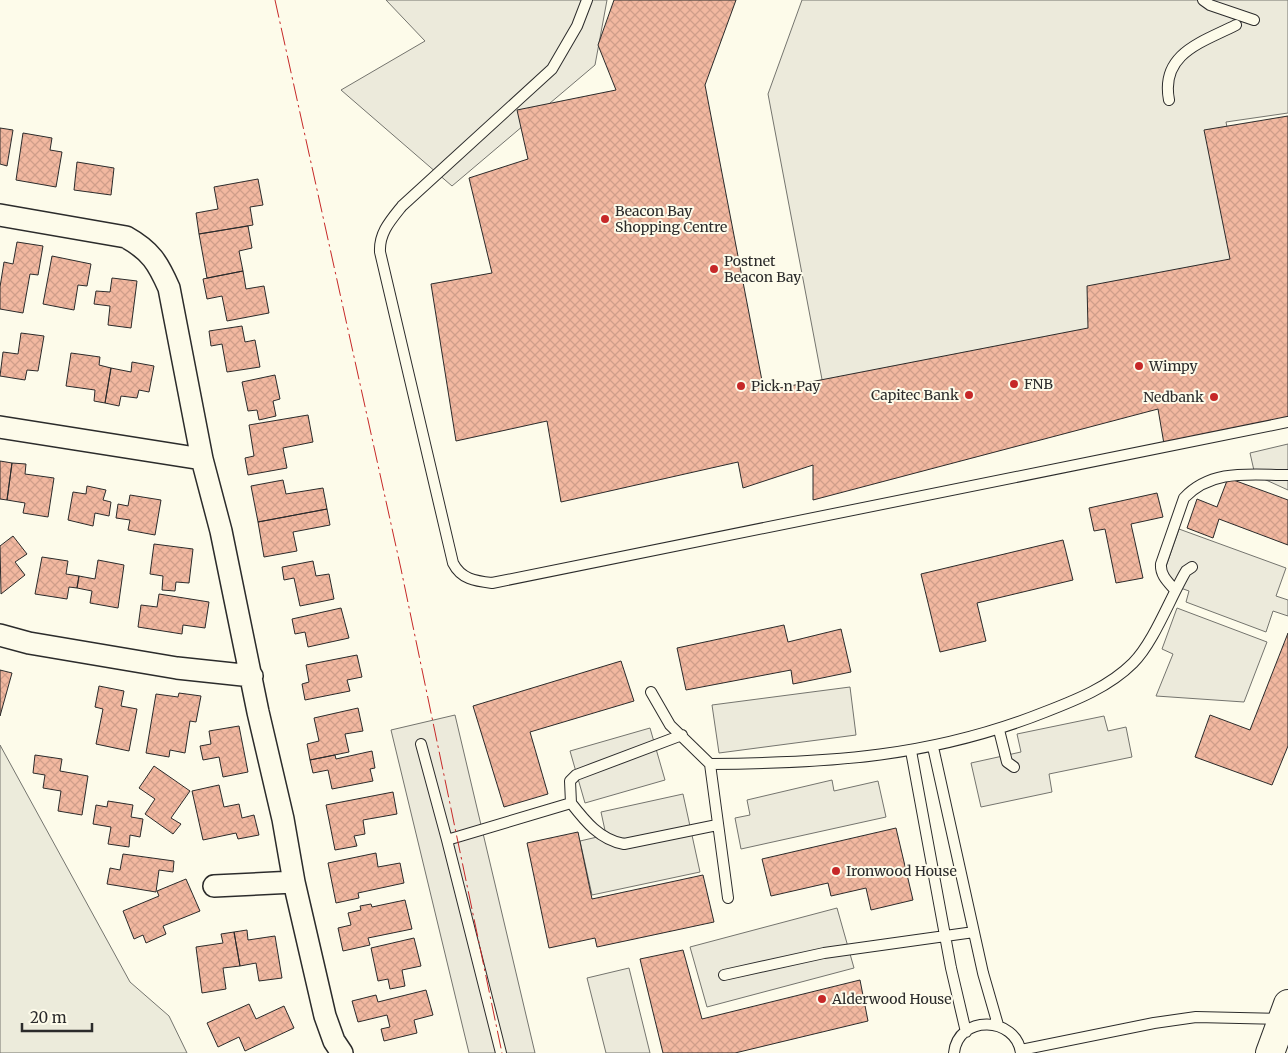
<svg xmlns="http://www.w3.org/2000/svg" width="1288" height="1053" font-family="Merriweather,serif">
<defs>
<pattern id="building-cross-hatch" width="8" height="8" patternUnits="userSpaceOnUse" patternTransform="scale(1.25)"><rect width="8" height="8" fill="#f2b8a0"/><path d="M0 0l8 8M0 8l8-8" fill="none" stroke="#d09e8a"/></pattern>
</defs>
<rect width="100%" height="100%" fill="#fdfbea"/>
<path fill="#ecebdb" stroke="#74746e" d="M0,745l130,237 39,34 18,37h-187z"/>
<path fill="#eceadb" stroke="#74746e" d="M386,0h221l-12,65 -143,121 -111,-96 84,-49z
M802,0h486v113l-62,9 27,137 -130,70 -299,61 -56,-296z
M1288,444v46l-33,-15 -5,-22z
M1179,529l107,39 -10,28 12,4v16l-15,-5 -7,21 -80,-30 3,-11 -28,-10z
M1177,608l90,34 -23,60 -88,-6 17,-42 -11,-5z
M850,687l6,48 -137,18 -7,-48z
M455,715l80,338h-66l-78,-323z
M1104,716l4,15 18,-4 6,30 -83,17 3,18 -71,15 -10,-44 50,-11 -4,-18z
M650,728l15,52 -80,23 -15,-52z
M832,780l2,11 44,-10 8,36 -145,32 -6,-31 15,-3 -3,-15z
M683,794l17,78 -108,23 -12,-54 26,-6 -5,-23z
M837,908l17,60 -147,39 -17,-60z
M629,968l21,85h-44l-19,-75z"/>
<path fill="url(#building-cross-hatch)" stroke="#2b2b2b" d="M614,0h122l-31,85 59,306 324,-63 -1,-42 143,-27 -26,-129 84,-14v301l-124,27 -6,-35 -345,91v-35l-70,23 -5,-26 -177,40 -14,-81 -91,20 -25,-157 61,-11 -23,-95 59,-19 -11,-49 99,-20 -18,-45z
M0,128l13,2 -6,36 -7,-2z
M23,133l29,5 -2,12 12,2 -6,35 -40,-7z
M77,162l37,6 -3,27 -37,-5z
M258,179l5,26 -13,2 3,18 -54,9 -3,-21 22,-4 -4,-22z
M248,226l4,22 -13,3 4,20 -36,7 -8,-44z
M17,242l26,4 -5,29 -8,-1 -7,39 -23,-4v-22l4,-25 9,2z
M52,256l39,8 -4,22 -9,-1 -4,25 -31,-6z
M243,271l3,18 18,-3 5,27 -42,8 -5,-25 -15,3 -4,-20z
M112,278l25,3 -6,47 -23,-3 2,-19 -16,-2 2,-13 14,1z
M242,326l3,16 10,-2 5,27 -33,5 -5,-28 -11,2 -2,-15z
M21,333l23,3 -6,35 -11,-1 -2,10 -25,-4 3,-24 15,2z
M71,353l29,4 -1,8 12,3 -6,35 -11,-2 1,-11 -29,-4z
M132,362l22,4 -5,26 -10,-2 -2,8 -16,-2 -2,10 -14,-3 6,-35 20,4z
M275,375l5,24 -7,2 3,15 -17,4 -2,-10 -9,1 -6,-29z
M308,415l5,27 -30,6 4,20 -39,7 -3,-17 9,-2 -5,-31z
M0,461l12,2 -5,37 -7,-1z
M12,463l14,1 -1,10 29,4 -6,39 -25,-4 2,-10 -18,-3z
M1228,478l60,22v45l-69,-26 -6,19 -26,-10 10,-29 20,8z
M283,480l3,14 37,-6 4,21 -69,13 -7,-36z
M87,486l19,4 -3,10 8,2 -2,14 -14,-3 -2,13 -25,-6 5,-28 13,2z
M1157,493l6,24 -32,7 12,54 -27,5 -11,-54 -11,2 -5,-23z
M130,495l31,5 -6,35 -27,-5 2,-10 -14,-2 2,-14 10,2z
M327,509l3,16 -37,7 4,19 -33,6 -6,-35z
M13,536l14,18 -12,8 10,13 -24,19 -1,-48z
M1063,540l10,40 -96,23 9,38 -46,11 -19,-78z
M154,544l39,5 -4,34 -13,-1 -1,9 -13,-1 1,-14 -13,-2z
M42,557l26,4 -2,13 13,2 -2,12 -8,-1 -2,12 -32,-5z
M98,560l26,5 -6,43 -28,-5 2,-12 -15,-3 2,-12 16,3z
M313,561l3,15 13,-2 5,25 -34,7 -6,-28 -10,2 -2,-13z
M159,594l50,8 -4,26 -22,-3 -1,9 -44,-7 3,-22 16,2z
M341,608l8,30 -41,9 -3,-15 -10,2 -3,-15z
M784,625l4,17 53,-13 10,43 -58,12 -2,-14 -105,20 -9,-42z
M1288,633v113l-16,39 -77,-28 15,-42 40,15z
M357,655l5,22 -15,3 3,11 -45,9 -3,-16 7,-2 -3,-17z
M621,661l13,40 -104,31 18,62 -44,13 -31,-101z
M0,670l12,3 -12,43z
M99,686l25,5 -3,15 16,3 -8,42 -33,-7 7,-35 -8,-2z
M179,693l22,3 -5,26 -6,-1 -5,32 -15,-3 -1,7 -23,-4 10,-59 22,3z
M358,708l5,23 -18,3 4,18 -39,8 -3,-16 12,-3 -5,-23z
M239,726l9,46 -25,5 -4,-20 -16,3 -3,-14 11,-2 -2,-13z
M372,751l3,17 -5,1 3,12 -41,8 -4,-19 -15,3 -3,-13 25,-5 1,4z
M35,755l27,4 -2,12 28,5 -6,39 -24,-4 3,-20 -18,-3 2,-13 -12,-2z
M154,766l36,25 -19,27 10,6 -8,10 -28,-20 10,-15 -16,-11z
M219,785l5,22 15,-3 3,14 12,-3 5,20 -21,4 -2,-6 -33,7 -11,-49z
M393,792l4,22 -34,6 2,14 -11,2 3,10 -22,4 -9,-45z
M108,801l25,4 -2,12 12,2 -3,18 -10,-2 -1,12 -21,-3 3,-17 -18,-3 3,-19 11,2z
M896,828l17,72 -42,10 -5,-22 -35,8 -3,-13 -57,13 -9,-37z
M578,832l14,67 111,-24 11,47 -117,25 -2,-9 -46,10 -22,-105z
M376,853l2,14 22,-4 4,20 -46,10 1,5 -23,5 -8,-40z
M123,854l51,7 -1,11 -14,-2 -3,22 -49,-8 3,-16 10,2z
M186,879l14,32 -37,15 3,8 -20,9 -3,-8 -9,4 -11,-28 36,-15 -2,-5z
M405,900l7,29 -44,9 2,7 -27,6 -5,-23 13,-3 -3,-12 13,-3 -1,-4 11,-2 1,3z
M247,930l1,10 27,-4 7,42 -23,3 -3,-18 -16,3 -6,-34z
M234,932l6,34 -17,2 3,21 -24,4 -6,-46 27,-4 -2,-9z
M414,938l7,28 -19,4 3,16 -15,3 -2,-10 -10,2 -7,-33z
M683,950l19,69 158,-39 8,41 -133,32h-72l-23,-94z
M426,990l7,25 -19,5 3,13 -33,8 -3,-12 9,-2 -3,-12 -29,7 -6,-21 24,-6 2,7z
M249,1004l7,15 28,-13 10,22 -49,23 -6,-14 -21,10 -11,-24z"/>
<g fill="none" stroke-linecap="round" stroke-linejoin="round">
<g stroke="#2b2b2b" stroke-width="12">
<path id="lane" d="M587,0l-10,26 -25,43 -150,137c-12,15 -23,27 -22,46l73,311c8,16 22,18 39,20l796,-161
M1203,0l7,5 44,15
M1169,100c-9,-47 34,-58 67,-75
M1175,590c-7,-8 -15,-15 -14,-26l23,-66c28,-30 68,-23 104,-23
M651,692l19,33 40,39 18,134
M999,730l8,32 7,5
M682,735l-106,40 -6,6 1,22c14,18 29,37 53,41l93,-19
M421,744l26,96
M933,747l50,226 15,52
M911,751l40,217 15,64
M710,764c120,-1 222,-7 335,-52 31,-12 64,-25 88,-49 21,-21 37,-65 53,-92l6,-4
M724,975l100,-22 150,-21
M1021,1050l133,-27 42,-6 84,2
M501,1053l-54,-213 124,-37
M954,1053c4,-39 62,-37 67,0"/>
</g>
<g stroke="#2b2b2b" stroke-width="24">
<path id="street" d="M0,215l126,22c25,14 32,26 43,51l33,171 19,72 37,181 25,107 11,63 31,134 9,25 8,12
M0,427l202,32
M0,635l29,8 148,25 75,8
M214,886l80,-4"/>
</g>
<g stroke="#2b2b2b" stroke-width="30">
<path id="primary" d="M1270,1053l18,-49"/>
</g>
<use href="#lane" stroke="#fdfbea" stroke-width="10"/>
<use href="#street" stroke="#fdfbea" stroke-width="21"/>
<use href="#primary" stroke="#fdfbea" stroke-width="28"/>
<path stroke="#c62828" stroke-width="1" stroke-dasharray="18 4 2.5 4" stroke-linecap="butt" d="M275,0l126,569 101,484"/>
</g>
<g fill="#c62828" stroke="#fdfbea" stroke-width="2">
<circle cx="605" cy="219" r="5"/>
<circle cx="714" cy="269" r="5"/>
<circle cx="1139" cy="366" r="5"/>
<circle cx="1014" cy="384" r="5"/>
<circle cx="741" cy="386" r="5"/>
<circle cx="969" cy="395" r="5"/>
<circle cx="1214" cy="397" r="5"/>
<circle cx="836" cy="871" r="5"/>
<circle cx="822" cy="999" r="5"/>
</g>
<g text-anchor="middle" dominant-baseline="central" stroke-width="4" stroke-linejoin="round" paint-order="stroke">
<g font-size="14" fill="#2b2b2b" stroke="#fdfbea" text-anchor="start">
<text x="615" y="211">Beacon Bay<tspan x="615" dy="16">Shopping Centre</tspan></text>
<text x="724" y="261">Postnet<tspan x="724" dy="16">Beacon Bay</tspan></text>
<text x="1149" y="366">Wimpy</text>
<text x="1024" y="384">FNB</text>
<text x="751" y="386">Pick n Pay</text>
<text x="959" y="395" text-anchor="end">Capitec Bank</text>
<text x="1204" y="397" text-anchor="end">Nedbank</text>
<text x="846" y="871">Ironwood House</text>
<text x="832" y="999">Alderwood House</text>
</g>
</g>
<path d="M22 1023v8h70v-8" fill="none" stroke="#2b2b2b" stroke-width="2.5"/>
<text x="30" y="1023" font-size="15" fill="#2b2b2b" stroke="#fdfbea" stroke-width="4" paint-order="stroke">20 m</text>
</svg>
